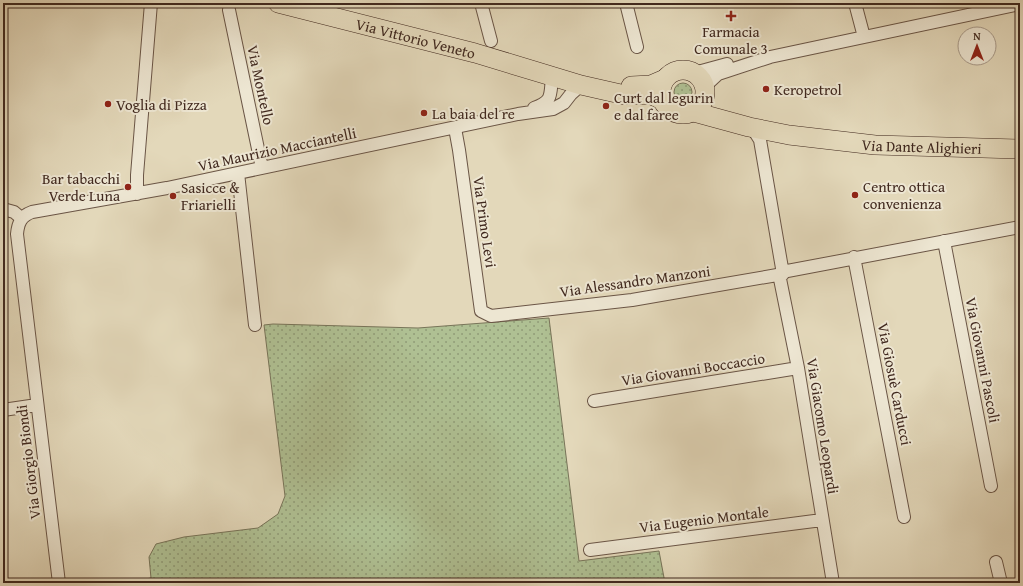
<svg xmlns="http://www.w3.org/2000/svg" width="1023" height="586" font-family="'Gentium Book Plus',serif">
<defs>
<pattern id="grass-dots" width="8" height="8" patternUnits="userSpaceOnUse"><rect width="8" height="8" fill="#afc093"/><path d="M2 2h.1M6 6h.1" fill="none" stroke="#909c77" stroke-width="1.8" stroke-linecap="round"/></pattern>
</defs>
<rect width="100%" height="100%" fill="#e3d8ba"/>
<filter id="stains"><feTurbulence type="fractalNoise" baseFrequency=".005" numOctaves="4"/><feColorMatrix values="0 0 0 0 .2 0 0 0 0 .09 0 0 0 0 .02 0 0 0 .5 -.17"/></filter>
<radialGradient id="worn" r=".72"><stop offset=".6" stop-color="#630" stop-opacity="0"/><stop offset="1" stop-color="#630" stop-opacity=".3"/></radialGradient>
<path fill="url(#grass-dots)" stroke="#787459" d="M674 92a9 9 0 1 1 18 0a9 9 0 1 1-18 0Z
M549,318l30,243 80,-10 6,32h-542l28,-5 -2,-21 7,-13 28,-7 74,-9 20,-14 7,-18 -21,-171 9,-1 145,4z"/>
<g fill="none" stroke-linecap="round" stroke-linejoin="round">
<g stroke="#6a5546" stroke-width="14">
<path id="street" d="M481,3l10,38
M626,3l11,44
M855,3l9,34
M229,10l33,158
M694,73l33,-9
M705,86l13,-12 52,-17 250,-53
M534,108c19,-7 16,-12 18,-31
M455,128l4,22 22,161 10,5 141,-16 151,-26 -23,-134 -5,-8 -5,-4
M238,173l17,152
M137,194v-19l14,-172
M3,209l11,3 7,6
M944,241l47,245
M854,257l50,260
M782,272l238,-45
M779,274l19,94 35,215
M594,401l204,-33
M3,410l34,-5
M590,550l232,-30
M996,562l5,21
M59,583l-42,-349c1,-11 4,-18 15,-22l135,-24 351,-74 35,-5 11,-6 7,-9 10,-9"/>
</g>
<g stroke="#41291f" stroke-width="20">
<g id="primary">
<path id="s1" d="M278,3l197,50 106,32 44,10h27l10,5"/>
<circle cx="683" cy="92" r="22"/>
<path d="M631,86l20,-1 14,-6"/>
<path id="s2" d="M694,112l55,15 40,8 86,10 145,4"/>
</g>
</g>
<use href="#street" stroke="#ede6d2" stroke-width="12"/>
<use href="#primary" stroke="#e3d8ba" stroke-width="19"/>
</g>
<g fill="#8f2418" stroke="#ede6d2" stroke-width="1.5">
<path d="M729 10h4v4h4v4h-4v4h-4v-4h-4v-4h4z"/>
<circle cx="766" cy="89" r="4"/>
<circle cx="108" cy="104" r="4"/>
<circle cx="606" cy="106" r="4"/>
<circle cx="424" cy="113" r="4"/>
<circle cx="128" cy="187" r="4"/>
<circle cx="855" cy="195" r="4"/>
<circle cx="173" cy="196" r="4"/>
</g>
<g text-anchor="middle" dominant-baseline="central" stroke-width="4" stroke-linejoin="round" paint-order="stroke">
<g font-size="15" fill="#41291f" stroke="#ede6d2" text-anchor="start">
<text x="731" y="31" text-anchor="middle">Farmacia<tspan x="731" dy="17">Comunale 3</tspan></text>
<text x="774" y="89">Keropetrol</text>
<text x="614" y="97">Curt dal legurin<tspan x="614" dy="17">e dal faree</tspan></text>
<text x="116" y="104">Voglia di Pizza</text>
<text x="432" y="113">La baia del re</text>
<text x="120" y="178" text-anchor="end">Bar tabacchi<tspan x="120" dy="17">Verde Luna</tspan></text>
<text x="863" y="186">Centro ottica<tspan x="863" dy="17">convenienza</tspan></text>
<text x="181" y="187">Sasicce &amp;<tspan x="181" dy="17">Friarielli</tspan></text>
</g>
<g font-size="15" fill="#41291f" stroke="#ede6d2">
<text stroke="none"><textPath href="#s1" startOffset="142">Via Vittorio Veneto</textPath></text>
<text transform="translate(261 85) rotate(78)">Via Montello</text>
<text stroke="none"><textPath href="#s2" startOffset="231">Via Dante Alighieri</textPath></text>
<text transform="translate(277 149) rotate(-12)">Via Maurizio Macciantelli</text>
<text transform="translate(485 222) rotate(82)">Via Primo Levi</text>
<text transform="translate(635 281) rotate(-8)">Via Alessandro Manzoni</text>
<text transform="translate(983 360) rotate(79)">Via Giovanni Pascoli</text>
<text transform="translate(693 369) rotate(-9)">Via Giovanni Boccaccio</text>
<text transform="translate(895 384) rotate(79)">Via Giosuè Carducci</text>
<text transform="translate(823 426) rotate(81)">Via Giacomo Leopardi</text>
<text transform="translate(28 462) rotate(-97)">Via Giorgio Biondi</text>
<text transform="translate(704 519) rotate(-7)">Via Eugenio Montale</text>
</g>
</g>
<rect width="1023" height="586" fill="none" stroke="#e3d8ba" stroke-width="16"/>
<rect x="4" y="4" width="1015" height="578" fill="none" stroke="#41291f" stroke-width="2"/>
<rect x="8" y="8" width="1007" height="570" fill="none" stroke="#41291f"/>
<g transform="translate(977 46)"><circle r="19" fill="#ede6d2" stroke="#a89a8a"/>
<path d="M0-3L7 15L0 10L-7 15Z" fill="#8f2418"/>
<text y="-6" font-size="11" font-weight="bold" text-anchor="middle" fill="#41291f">N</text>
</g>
<rect width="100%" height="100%" filter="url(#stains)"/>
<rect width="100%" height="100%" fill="url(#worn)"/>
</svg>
